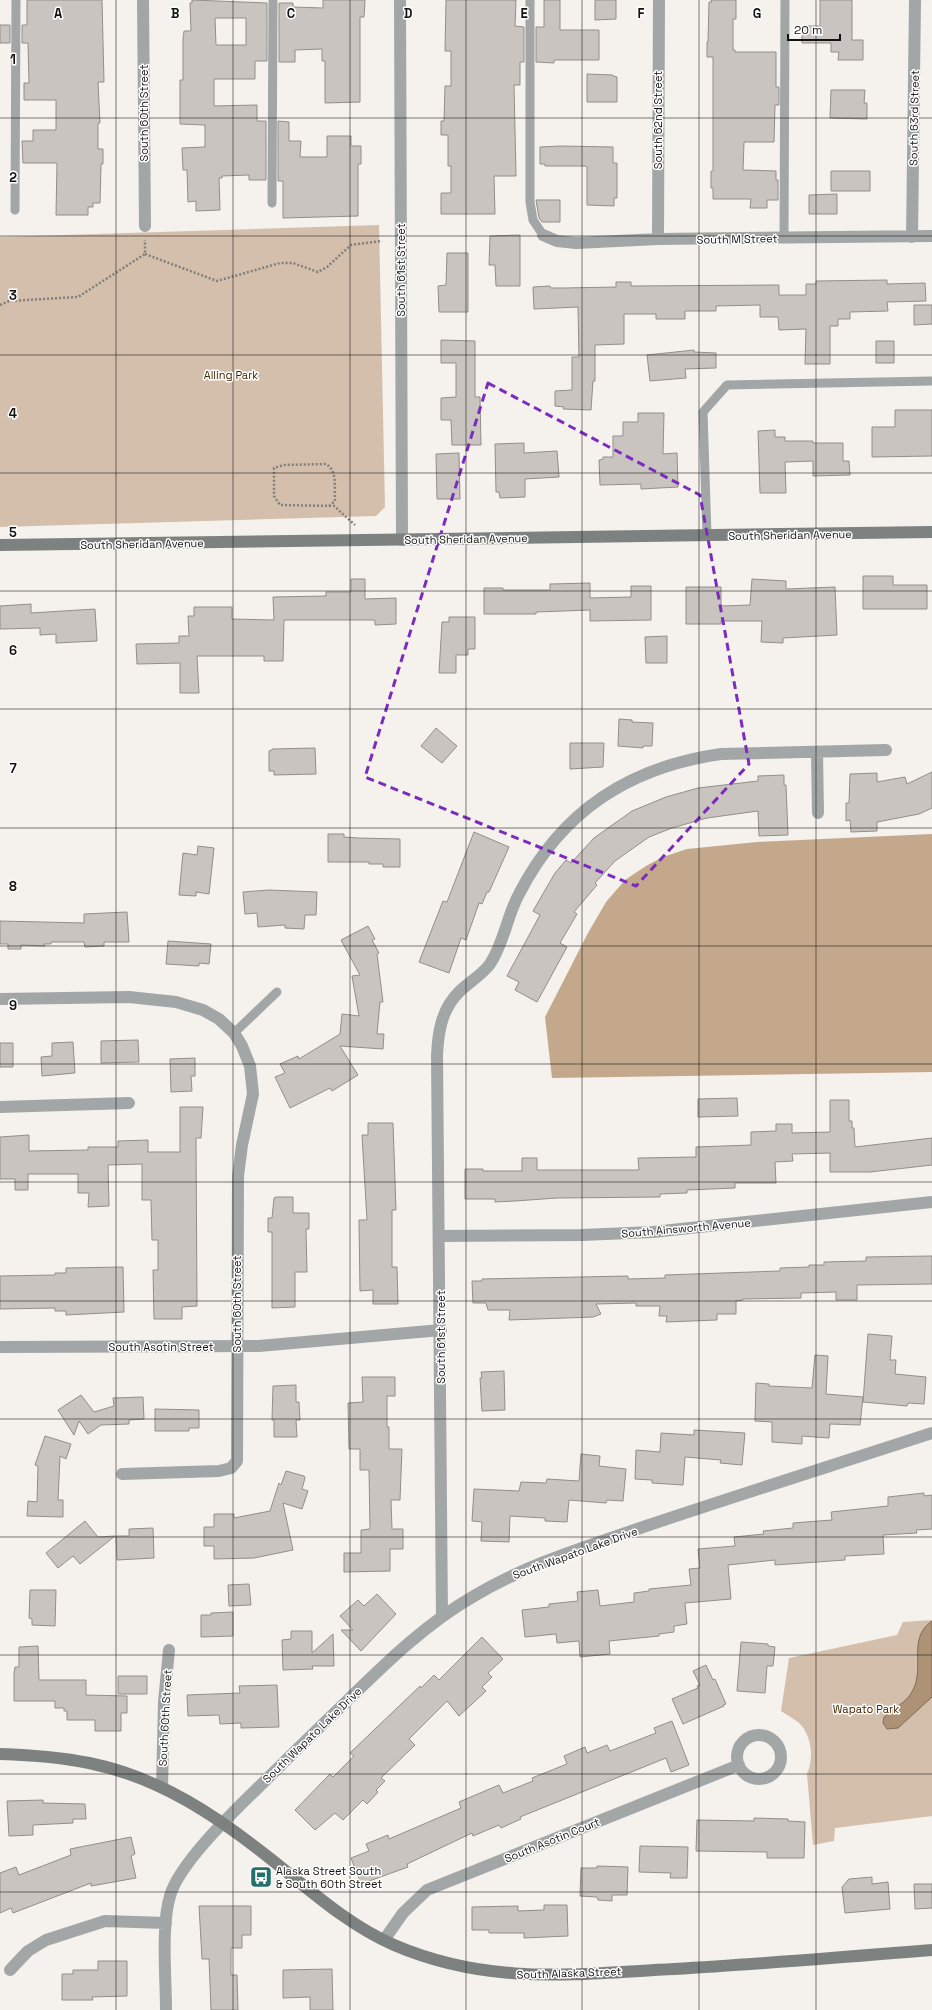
<svg xmlns="http://www.w3.org/2000/svg" width="932" height="2010" font-family="'Space Grotesk',sans-serif">
<rect width="100%" height="100%" fill="#f5f1ec"/>
<path fill="#d3bfab" d="M379,225l6,282 -9,9 -376,11v-290z
M932,1620v196l-97,12 -1,13 -21,4 -6,-71c7,-15 5,-39 -8,-51 -5,-4 -12,-8 -18,-12l8,-53 108,-23 6,-13z"/>
<path fill="#c4a88c" d="M932,834v238l-380,6 -7,-61 43,-84 18,-31 19,-22 21,-14 17,-9 24,-8 70,-7z"/>
<path fill="#ad9276" stroke="#7f6c57" d="M932,1621v76l-34,31 -11,1 -4,-6 1,-6c10,-10 23,-14 29,-27 12,-23 -6,-52 19,-69z"/>
<path fill="#c9c4c0" stroke="#938e8a" fill-rule="evenodd" d="M27,0h75l2,82h-6l2,41h-2v26h5v15h-2l-1,39h-7v4h-5v8h-32l1,-52h-34l-1,-22h11v-11h23v-30h-32v-17h5l-1,-40h-6v-18h5z
M192,0l75,3v58h-12v18h-41v27l43,-1v16h9v59h-17v-5l-27,1v2h-3l1,32 -24,1v-10l-8,1 -1,-32h-4l-1,-22 23,-1v-22l-25,-1v-44h3v-41l1,-8h7l-1,-28h2zM215,18h31v27h-30z
M323,0h42l-1,17h-4v85l-35,1v-42h-3v-12l-27,1v12h-16v-59h14v4l30,1z
M446,0h70l-1,26 9,1v35h-4v23h-6l2,91h-22l1,38h-54v-21h10v-27h-3v-31h-7v-14h3l1,-35h6v-35h-6z
M544,0h16v30h39v30h-45v3l-18,-1v-35h8z
M595,0h21v19l-21,1z
M711,0h25v19h-3v31h2v2h41v35h3v18h-4l-1,37h-30l-1,28 33,1v9h2v20h-11v8h-17l1,-9h-38v-11h-2v-17h2v-114h-6v-15h1l1,-40h3z
M820,0h32v40h11v20h-25l1,-8h-8v-9h-29v-15h4v-2h14z
M0,25h10v18h-10z
M587,74l26,1v1l4,1v25h-30z
M831,90h34l-1,13h3v16l-37,-1z
M278,121l11,1v19h12l-1,16h27v-21h24v10h10v18h-3v52l-75,2v-37h-5z
M560,146l53,1v16h4v35h-3v8l-27,-1v-38l-2,-1h-40v-2h-5v-17z
M831,171h39v20h-39z
M837,194v20h-28v-19z
M536,200h24v22h-18l-3,-4z
M520,235v51h-24l-1,-21h-6l1,-29z
M447,253h21v59h-29l-1,-26 8,-1z
M887,280v4l38,-1 1,18 -39,1 1,9 -38,1v7h-12v7h-8v38h-25l1,-35 -27,1 -1,-13h-18v-12l-44,1v5h-31v8h-29v-5h-32v30l-29,1v36h-2l-2,29 -28,-1 1,-2 -9,-1v-15l17,-1v-33h7l-1,-50 -44,2 -1,-22 17,-1 1,2h13l52,-1v-5h15v4l148,-1v10h27v-11h10v-3z
M914,305h18v19l-18,1z
M441,340l34,1v56h5l1,48h-29l-1,-25h-10v-22l15,-1v-34h-15z
M876,341h18v22h-18z
M694,350v2l22,1v15l-31,1 1,9 -36,3 -3,-26z
M895,410h37v46l-60,1v-30h23z
M638,413h26l-1,41 14,-1 1,34 -37,2v-5l-41,1 -1,-25 4,-1v-2h10v-21h10v-14h15z
M775,430v7h10v4h28v2h30v18h6l1,14 -37,1v-15l-28,1 1,31h-26l-2,-62z
M524,443v10l33,-2 2,26 -34,2v18l-25,1 -1,-6h-3l-1,-48z
M459,453l1,46h-23l-1,-45z
M863,576h30v9h34v24h-64z
M351,579h14v20l31,-1v26l-21,1v-5h-91l-1,41h-19v-5h-67l2,37h-19v-30l-43,1 -1,-20 43,-1v-7h10l-1,-20h6v-9h38v12l42,1 -1,-23 53,-1v-4h25z
M752,579l34,2v8l49,-2 2,48 -54,3v5l-22,-1 1,-21h-41v3h-35v-37h35v19l29,-1z
M590,583v15l41,-1v-11h20v34l-61,1v-11l-54,2v2h-52v-26h19v2h47v-6z
M31,604v9l64,-4 2,32 -41,2v-9l-16,1v-7l-40,1v-23z
M449,617h26v32h-7v6h-12v18h-17l3,-51h7z
M667,636v27h-21l-1,-26z
M619,719l13,1v2l21,1 -1,23h-9v2l-25,-2z
M436,728l21,18 -15,17 -21,-17z
M570,743h34l-1,24 -33,2z
M315,748l1,26 -42,1v-4h-5v-20l3,-1v-1z
M932,772v36l-13,6 -42,8v9l-26,1 -1,-12 -4,1v-18h3l1,-29 27,-1v9l28,-5 2,7z
M784,775v10h2l2,50 -29,1 -1,-25 -51,7 -35,10 -23,9 -34,24 -20,22 2,2 -23,27 3,2 -17,29 7,4 -30,55 -22,-12 4,-8 -12,-6 33,-61 -7,-4 22,-38 11,-13 5,3 23,-25 38,-27 34,-14 32,-9 60,-7v-5z
M474,832l35,15 -20,45h-2l-5,12 -3,-1 -13,37 -5,-2 -12,35 -30,-11 24,-61 4,1z
M328,834h16v3l14,1 42,1v28h-17v-3h-14v-2h-41z
M198,846l16,2 -5,46 -13,-2v4l-17,-1 4,-42 14,2z
M269,890l48,2 -1,23h-11l-1,14 -19,-1v-3l-27,2 -1,-14 -12,1 -2,-22z
M127,912l2,30h-25v4l-19,1 -1,-5h-33v2h-7l1,2 -24,-1v4h-13v-5h-8v-23l84,2v-9z
M368,926l7,13 -3,1 7,13 -2,1 6,48h-3l-3,32h7l-1,15 -43,-3 18,29 -26,16 -2,-3 -40,20 -15,-31 10,-4 -5,-9 18,-8 1,3 41,-25 2,-20 17,2 -7,-40 8,-1 -19,-35z
M168,941l43,3 -2,20 -10,-1v3l-33,-2z
M138,1040l1,22 -38,1v-22z
M73,1042l2,31 -33,3 -1,-19 11,-1v-13z
M0,1043h13v24h-13z
M195,1058v18h-4l1,15 -21,1 -1,-33z
M737,1098l1,18 -40,1v-18z
M830,1100h19v21h3v7h2l1,19 77,-9v27l-62,7h-40v-19l-38,1 1,7 -18,1 1,21h-41v5l-48,2v3l-27,1v3l-103,1 -42,3 -20,1v-3h-30v-30h18v2h39v-13h15v12h102l-1,-12 58,-1v-10l55,-2v-13l25,-1v-7h16v9l38,-1z
M180,1107h23l-2,31h-5l1,168 -15,1v12h-28l-1,-49h5v-30h-6l-1,-40h-9v-36l-34,1 1,41 -21,1 1,-14h-11v-19h-50v16h-13v-11h-15v-42l29,-2v16l59,-1v-3h30v-6l30,-1v12h32z
M368,1123h25l3,87h-4v57h5l1,37h-25v-14l-13,1 -1,-71h8l-5,-85h6z
M276,1197h17v16h16v16h-3l1,43h-12v35l-23,1v-76h-4v-14h4l2,-20z
M932,1256v28l-75,1v15h-21v-8l-35,1v5l-58,1v1l-7,1v13h-19v6l-51,2 1,-6h-8l1,-10h-24v-3l-40,1 5,10 -8,3 -84,3 1,-10h-22l-2,-7h-13l-1,-22h10v-2l146,-3v3l37,-1v-3l115,-4v-3l29,-1v-2h15v-3l42,-1v-4z
M123,1267l1,45 -58,3v-4h-11v-3l-55,1v-33l55,-1v-2h11v-5z
M868,1334l24,2 -2,24h6l-1,14 31,3 -2,27 -16,-1 -1,3 -44,-4z
M815,1355l13,1 -2,38 37,3 -3,28 -30,-1 -1,14 -27,-2v8l-30,-2v-20l-17,-1 1,-38 13,1v2l43,2z
M504,1371l1,39 -23,1 -2,-33h2l-1,-6z
M362,1377h33v19h-8v31h2v22h13l-2,51h-9l1,29h11v20h-13v22l-46,1v-19h17v-23l9,-1 -1,-59h-9v-21h-11l-1,-46 15,-1z
M296,1385v17h3l1,18h-4l1,17h-23v-17h-2l1,-34z
M81,1395l13,17 20,-6 -1,-8 30,-1 1,22 -15,1v4l-28,1 -13,9 -9,-13 -5,14 -16,-25z
M155,1409l44,1v18h-10v3h-34z
M694,1430l51,3 -3,32 -22,-2 1,-3 -36,-3 -2,28 -31,-2v-3l-17,-1 1,-29 24,2 1,-19 33,2z
M45,1436l26,8 -5,15 -6,-3 -2,44h5v17l-36,-1 1,-15 9,1 1,-36 -3,-1z
M581,1454l19,2 -1,10 27,3 -3,32 -16,-1 -1,3 -37,-3 -2,22 -22,-1v-3l-35,-2 -1,26 -28,-1 1,-19 -10,-1 2,-32 45,2 2,-9 25,1 1,-4 32,2z
M286,1471l18,5 1,2 -3,11 6,2 -6,18 -19,-6 10,47 -39,8 -40,1v-13h-10v-19h10v-13h20v4l36,-7 9,-28 2,2z
M924,1493v3l8,-1v34l-16,1 1,3 -34,2 1,19 -39,2v4l-70,5v-5l-47,5 3,34 -46,4 2,21 -13,2v6l-15,2v2l-50,5 1,13 -30,3 -1,-16 -22,2 -1,-9 -31,3 -3,-27 27,-3v-3l29,-3 -1,-9 21,-2 2,16 34,-4v-9l15,-2v-2l42,-4 -2,-16 11,-1 -2,-19 37,-3 -1,-9 30,-3 -1,-3 30,-3v-5l39,-3 -1,-8 57,-6v-9z
M85,1521l13,16 17,-1 -35,28 -7,-8 -15,12 -12,-15z
M153,1528l1,30 -37,2 -1,-24h13v-7z
M249,1584l2,21 -22,1 -1,-21z
M30,1590h26l-1,36 -23,-1v-6l-3,-1z
M377,1594l19,20 -35,37 -20,-21h12l-13,-14 18,-16 6,6z
M233,1612v24l-32,1v-22h10v-2z
M291,1631h21v22l21,-19 1,32h-22l1,3 -30,1 -1,-30 9,-1z
M482,1637l21,22 -15,14 4,4 -10,10 4,4 -27,25 -12,-15 -38,38 6,6 -34,33 4,3 -9,9 2,2 -11,12 -4,-4 -20,20 -8,-7 -20,17 -20,-20 35,-36 3,3 21,-21 -4,-3 70,-67 1,2 13,-13 5,5z
M741,1642l27,2v2l7,1 -2,19h-6l-2,27 -28,-2z
M38,1646l1,34h47v15l41,1v17h-6v18h-26v-11h-28v-9h-3v-3h-9v-7h-41v-28l1,-6h4v-20z
M706,1665l7,15 2,-1 11,25 -3,1 1,1 -41,18 -11,-25 26,-11 -1,-2 3,-1 -7,-14z
M118,1676h29v18h-29z
M277,1685l2,42 -38,1v-5l-21,1 -1,-9 -31,1 -1,-21 53,-2 -1,-7z
M672,1721l17,44 -18,7 -5,-14 -146,59 1,2 -20,9 -2,-3 -26,11 -1,-3 -65,31 1,3 -47,17 -10,-26 18,-7 -3,-7 22,-9 1,4 72,-31 -2,-6 40,-17 4,8 30,-12 -1,-3 35,-14 -3,-8 21,-9 2,6 20,-8 3,6 46,-18 -2,-5z
M43,1800v3l42,1 1,15h-13v4l-40,2v10l-24,1 -2,-35z
M754,1818l34,1v2l17,1 -1,36h-37v-6l-71,-1 1,-31 57,1z
M131,1837l4,17 -4,2 5,22 -45,8v-3l-78,30 -2,-5 -11,5v-40l16,-6 3,8 52,-20 -1,-6z
M640,1846l48,1 -1,31h-17l1,-5 -32,-1z
M597,1866l31,1 -1,28h-15v6l-14,-1 -1,-3 -17,-1 1,-28h16z
M872,1877v7l16,-2 2,27 -45,4 -3,-26 7,-8z
M914,1884h18v24l-17,1z
M544,1905h23l1,31 -44,2v-5h-35v-3h-17v-23l46,-1v5l26,-1z
M199,1906h52v29h-9v13h-11v27h6l1,35h-27l-2,-51h-7z
M98,1961h29v35l-35,1 1,3h-31v-26h11v-4h25z
M332,1969l1,41h-23v-13l-27,1v-28z"/>
<g fill="none" stroke-linecap="round" stroke-linejoin="round">
<path stroke="#817f7b" stroke-width="2.5" stroke-dasharray="2 2" stroke-linecap="butt" d="M145,254l72,27 63,-18h13l25,9 9,-5 24,-22 31,-4
M0,305l9,-4 69,-4 67,-43v-14
M329,506l6,-5c-1,-13 3,-30 -9,-37l-42,1 -10,3v28l6,9 54,1 21,19"/>
<path stroke="#a3a6a6" stroke-width="9" d="M530,0v202l3,18 10,15
M272,203l1,-203
M15,210l1,-210
M784,238l1,-238
M707,536l-4,-124 24,-27 205,-4
M234,1033l43,-41"/>
<path stroke="#a3a6a6" stroke-width="12" d="M143,0l2,226
M400,0l2,540
M543,235l14,6 19,2 82,-4 274,-3
M912,237l3,-237
M658,239l1,-239
M817,752l1,61
M0,999l129,-2 47,5 27,8 16,9 15,14 8,13 8,20 3,28 -11,51 -4,31 -1,285 -6,7 -12,3 -97,3
M0,1107l129,-4
M440,1236l142,-1 71,-3 279,-30
M0,1347l259,-1 182,-16
M442,1617l-5,-561c1,-23 4,-46 22,-64 10,-10 22,-16 31,-28 14,-21 17,-48 29,-70 43,-84 111,-127 202,-140l165,-4
M737 1757a22 22 0 1 1 44 0a22 22 0 1 1-44 0Z
M162,1787l2,-85 5,-52
M384,1940l19,-27 24,-23 312,-125
M10,1970l18,-19 18,-11 59,-19 61,2
M166,2010c0,-32 -5,-84 4,-114 10,-36 74,-94 102,-122 26,-26 52,-51 78,-76 38,-37 77,-75 124,-102 53,-32 114,-50 172,-70 95,-32 191,-62 286,-93"/>
<path stroke="#7d8281" stroke-width="12" d="M0,545l932,-13
M0,1754c30,1 60,3 89,9 70,14 128,53 183,97 39,31 76,65 122,85 96,41 180,29 280,24 86,-5 172,-12 258,-19"/>
</g>
<path fill="none" stroke="#7b2cbf" stroke-width="3" stroke-dasharray="8 5" stroke-linejoin="round" d="M488,383l212,112 49,269 -113,122 -271,-109z"/>
<path fill="none" stroke="#131210" stroke-width="1" stroke-opacity="0.55" d="M116,0v2010M233,0v2010M350,0v2010M466,0v2010M582,0v2010M699,0v2010M816,0v2010M0,118h932M0,236h932M0,355h932M0,473h932M0,591h932M0,709h932M0,828h932M0,946h932M0,1064h932M0,1182h932M0,1301h932M0,1419h932M0,1537h932M0,1655h932M0,1774h932M0,1892h932"/>
<defs>
<g id="bus-square" transform="scale(1.15)"><rect x="-9" y="-9" width="18" height="18" rx="4" fill="#256f6d" stroke="#fff"/><path d="M-5-6H5V4H4V6H2V4H-2V6H-4V4H-5ZM-3.5-4V0h7V-4ZM-3.5 1.2v1.5H-2V1.2ZM2 1.2v1.5H3.5V1.2Z" fill="#fff"/></g>
</defs>
<g fill-rule="evenodd">
<use href="#bus-square" x="261" y="1877"/>
</g>
<g text-anchor="middle" dominant-baseline="central" stroke-width="3" stroke-linejoin="round" paint-order="stroke">
<g font-size="11" fill="#131210" stroke="#fff">
<text transform="translate(144 113) rotate(-90)">South 60th Street</text>
<text transform="translate(914 118) rotate(-89)">South 63rd Street</text>
<text transform="translate(658 120) rotate(-90)">South 62nd Street</text>
<text transform="translate(737 239) rotate(-1)">South M Street</text>
<text transform="translate(401 270) rotate(-90)">South 61st Street</text>
<text transform="translate(790 535) rotate(-1)">South Sheridan Avenue</text>
<text transform="translate(466 539) rotate(-1)">South Sheridan Avenue</text>
<text transform="translate(142 544) rotate(-1)">South Sheridan Avenue</text>
<text transform="translate(686 1228) rotate(-5)">South Ainsworth Avenue</text>
<text transform="translate(237 1304) rotate(-90)">South 60th Street</text>
<text transform="translate(441 1337) rotate(-90)">South 61st Street</text>
<text x="161" y="1347">South Asotin Street</text>
<text transform="translate(575 1553) rotate(-20)">South Wapato Lake Drive</text>
<text transform="translate(165 1718) rotate(-87)">South 60th Street</text>
<text transform="translate(312 1735) rotate(-44)">South Wapato Lake Drive</text>
<text transform="translate(552 1840) rotate(-22)">South Asotin Court</text>
<text transform="translate(569 1973) rotate(-2)">South Alaska Street</text>
</g>
<g font-size="11" fill="#412500" stroke="#fff">
<text x="231" y="375">Alling Park</text>
<text x="866" y="1709">Wapato Park</text>
</g>
<g font-size="11" fill="#131210" stroke="#fff" text-anchor="start">
<text x="276" y="1871">Alaska Street South<tspan x="276" dy="13">&amp; South 60th Street</tspan></text>
</g>
</g>
<g font-size="13" text-anchor="middle" font-weight="bold" fill="#131210" stroke="#fff" stroke-width="3" stroke-linejoin="round" paint-order="stroke">
<text x="58" y="18">A</text>
<text x="175" y="18">B</text>
<text x="291" y="18">C</text>
<text x="408" y="18">D</text>
<text x="524" y="18">E</text>
<text x="641" y="18">F</text>
<text x="757" y="18">G</text>
<text x="13" y="64">1</text>
<text x="13" y="182">2</text>
<text x="13" y="300">3</text>
<text x="13" y="418">4</text>
<text x="13" y="537">5</text>
<text x="13" y="655">6</text>
<text x="13" y="773">7</text>
<text x="13" y="891">8</text>
<text x="13" y="1010">9</text>
</g>
<path d="M788 34v6h52v-6" fill="none" stroke="#131210" stroke-width="2"/>
<text x="794" y="34" font-size="12" fill="#131210" stroke="#ffffff" stroke-width="3" paint-order="stroke">20 m</text>
</svg>
